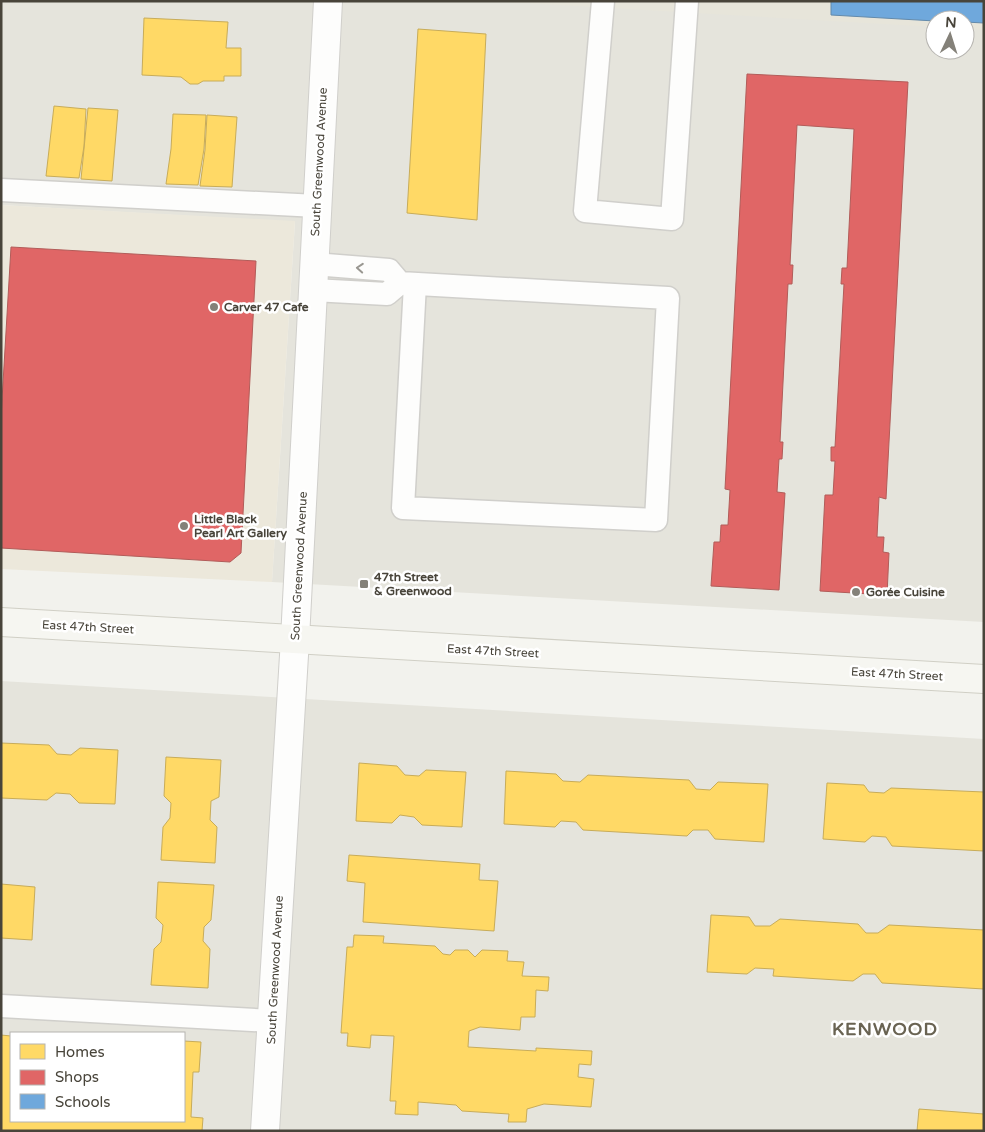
<svg xmlns="http://www.w3.org/2000/svg" width="985" height="1132" font-family="'Varela Round',sans-serif">
<rect width="100%" height="100%" fill="#f2f2ed"/>
<path fill="#e5e4dc" fill-rule="evenodd" d="M1,1h983v621l-712,-40 23,-360 -294,-17zM935,20h30v30h-30z
M1,681l983,58v392h-983zM11,1033h173v88h-173z"/>
<path fill="#ece8db" d="M1,205l294,16 -23,361 -271,-13z"/>
<path fill="#e7e5da" d="M489,1h495v29l-19,-1v-9h-30v7z"/>
<path fill="#ffd966" stroke="#c8ac59" d="M144,18l84,4 -2,26h15v28h-17v5h-21l-5,3h-8l-9,-7 -39,-2z
M418,29l68,5 -9,186 -70,-7z
M54,106l32,3 -2,37 -5,32 -33,-2z
M88,108l30,2 -6,71 -31,-2z
M173,114l33,1 -2,34 -6,36 -32,-1 5,-35z
M207,115l30,2 -5,70 -32,-1 5,-36z
M1,743l48,2 8,9 14,1 9,-7 38,2 -3,54 -36,-1 -9,-9 -14,-1 -9,7 -46,-2z
M166,757l55,3 -2,37 -8,4 -1,19 7,7 -2,36 -54,-3 2,-33 7,-9 1,-15 -7,-7z
M359,763l38,3 8,9 14,1 7,-6 40,2 -4,55 -40,-2 -8,-8 -14,-2 -8,8 -36,-2z
M506,771l50,3 7,7 17,1 8,-7 101,5 7,9 14,1 8,-8 50,2 -4,58 -49,-3 -7,-9h-15l-6,6 -104,-6 -7,-8 -15,-1 -6,6 -51,-3z
M827,783l37,2 5,7 15,1 7,-5 93,4v59l-92,-5 -6,-9 -14,-1 -7,6 -42,-3z
M349,855l131,9 -1,16 19,1 -4,50 -131,-9 2,-39 -18,-2z
M158,882l56,3 -3,35 -7,7 -1,14 7,8 -2,39 -57,-3 3,-36 7,-7 2,-17 -7,-7z
M1,884l34,3 -3,53 -31,-2z
M711,915l38,2 6,9h15l10,-7 78,5 8,9h12l11,-8 95,5v59l-102,-6 -7,-9h-12l-10,7 -80,-5 1,-7 -19,-1 -8,6 -40,-2z
M354,935l30,1 -1,7 52,3 8,8 7,1 5,-5h13l7,7 7,-7 26,1 -1,10 17,1 -2,14 27,1 -1,14 -12,-1 -1,27h-14l-1,13 -40,-3 -11,4 -1,16 68,4v-3l56,3 -1,14 -12,-1 -1,13 16,2 -3,28 -47,-3 -17,5 -1,13h-18l1,-8 -47,-3 -6,-6 -38,-3v13l-23,-1 1,-13h-6l4,-65 -23,-1 -1,13 -23,-2 1,-13h-7l6,-86h6z
M1,1035l10,1v85h173v-80l17,1 -2,30h-6l-2,45 12,1 -1,13h-201z
M919,1109l65,5v17h-67z"/>
<path fill="#e06666" stroke="#b25c59" d="M747,74l161,8 -22,417 -7,-2 -2,40h7l-1,15 6,1 -2,42 -67,-4 5,-96h8l2,-34h-4v-14h4l9,-163h-3l1,-16h5l7,-139 -57,-4 -7,140h3l-1,19h-4l-8,158h3l-1,17h-3l-2,33 8,1 -6,97 -68,-4 3,-44h6l1,-17h7l2,-35 -5,-1z
M11,247l245,14 -15,292 -11,9 -229,-14v-131z"/>
<path fill="#6fa8dc" stroke="#638aab" d="M831,1h153v22l-19,-1v-2l-30,1 -104,-6z"/>
<g fill="none" stroke-linecap="round" stroke-linejoin="round">
<g stroke="#d0cfcb" stroke-width="25">
<path id="lane" d="M603,1l-18,210 87,8 15,-218
M1,190l316,16
M314,264l75,6 11,13
M313,290l74,4 13,-11 268,15 -12,222 -253,-12 12,-224
M1,1006l271,15"/>
</g>
<g stroke="#d0cfcb" stroke-width="30">
<path id="street" d="M265,1131l30,-492 33,-638"/>
</g>
<g stroke="#d0cfc5" stroke-width="30">
<path id="secondary" d="M1,622l983,57"/>
</g>
<use href="#lane" stroke="#fdfdfc" stroke-width="22"/>
<use href="#street" stroke="#fdfdfc" stroke-width="28"/>
<use href="#secondary" stroke="#f6f6f1" stroke-width="28"/>
</g>
<defs><path id="oneway-chevron" d="M-2-3.5L2.5 0L-2 3.5" fill="none" stroke-width="1.6" stroke-linecap="round" stroke-linejoin="round" transform="scale(1.25)"/></defs>
<use stroke="#999791" href="#oneway-chevron" transform="translate(360 268) rotate(-176)"/>
<g fill="#848179" stroke="#fff" stroke-width="2">
<circle cx="214" cy="307" r="5"/>
<circle cx="184" cy="526" r="5"/>
<rect x="359" y="579" width="10" height="10" rx="2.5"/>
<circle cx="856" cy="592" r="5"/>
</g>
<g text-anchor="middle" dominant-baseline="central" stroke-width="5" stroke-linejoin="round" paint-order="stroke">
<g font-size="12" fill="#48443a" stroke="#fff">
<text transform="translate(319 162) rotate(-87)">South Greenwood Avenue</text>
<text transform="translate(299 566) rotate(-87)">South Greenwood Avenue</text>
<text transform="translate(88 627) rotate(3)">East 47th Street</text>
<text transform="translate(493 651) rotate(3)">East 47th Street</text>
<text transform="translate(897 674) rotate(3)">East 47th Street</text>
<text transform="translate(275 970) rotate(-87)">South Greenwood Avenue</text>
</g>
<g font-size="12" font-weight="bold" fill="#48443a" stroke="#fff" text-anchor="start">
<text x="224" y="307">Carver 47 Cafe</text>
<text x="194" y="519">Little Black<tspan x="194" dy="14">Pearl Art Gallery</tspan></text>
<text x="374" y="577">47th Street<tspan x="374" dy="14">&amp; Greenwood</tspan></text>
<text x="866" y="592">Gorée Cuisine</text>
</g>
<g font-size="18" font-weight="bold" letter-spacing="1" fill="#696352" stroke="#fff">
<text x="885" y="1029">KENWOOD</text>
</g>
</g>
<rect width="985" height="1132" fill="none" stroke="#48443a" stroke-width="5"/>
<rect x="10" y="1032" width="175" height="90" fill="#ffffff" stroke="#b6b4b0"/>
<rect x="20" y="1044" width="25" height="15" fill="#ffd966" stroke="#b6b4b0"/>
<text x="55" y="1057" font-size="15" fill="#48443a">Homes</text>
<rect x="20" y="1070" width="25" height="15" fill="#e06666" stroke="#b6b4b0"/>
<text x="55" y="1082" font-size="15" fill="#48443a">Shops</text>
<rect x="20" y="1094" width="25" height="15" fill="#6fa8dc" stroke="#b6b4b0"/>
<text x="55" y="1107" font-size="15" fill="#48443a">Schools</text>
<g transform="translate(950 35) rotate(4)"><circle r="24" fill="#ffffff" stroke="#b6b4b0"/>
<path d="M0-4L9 19L0 12L-9 19Z" fill="#848179"/>
<text y="-8" font-size="14" font-weight="bold" text-anchor="middle" fill="#48443a">N</text>
</g>
</svg>
